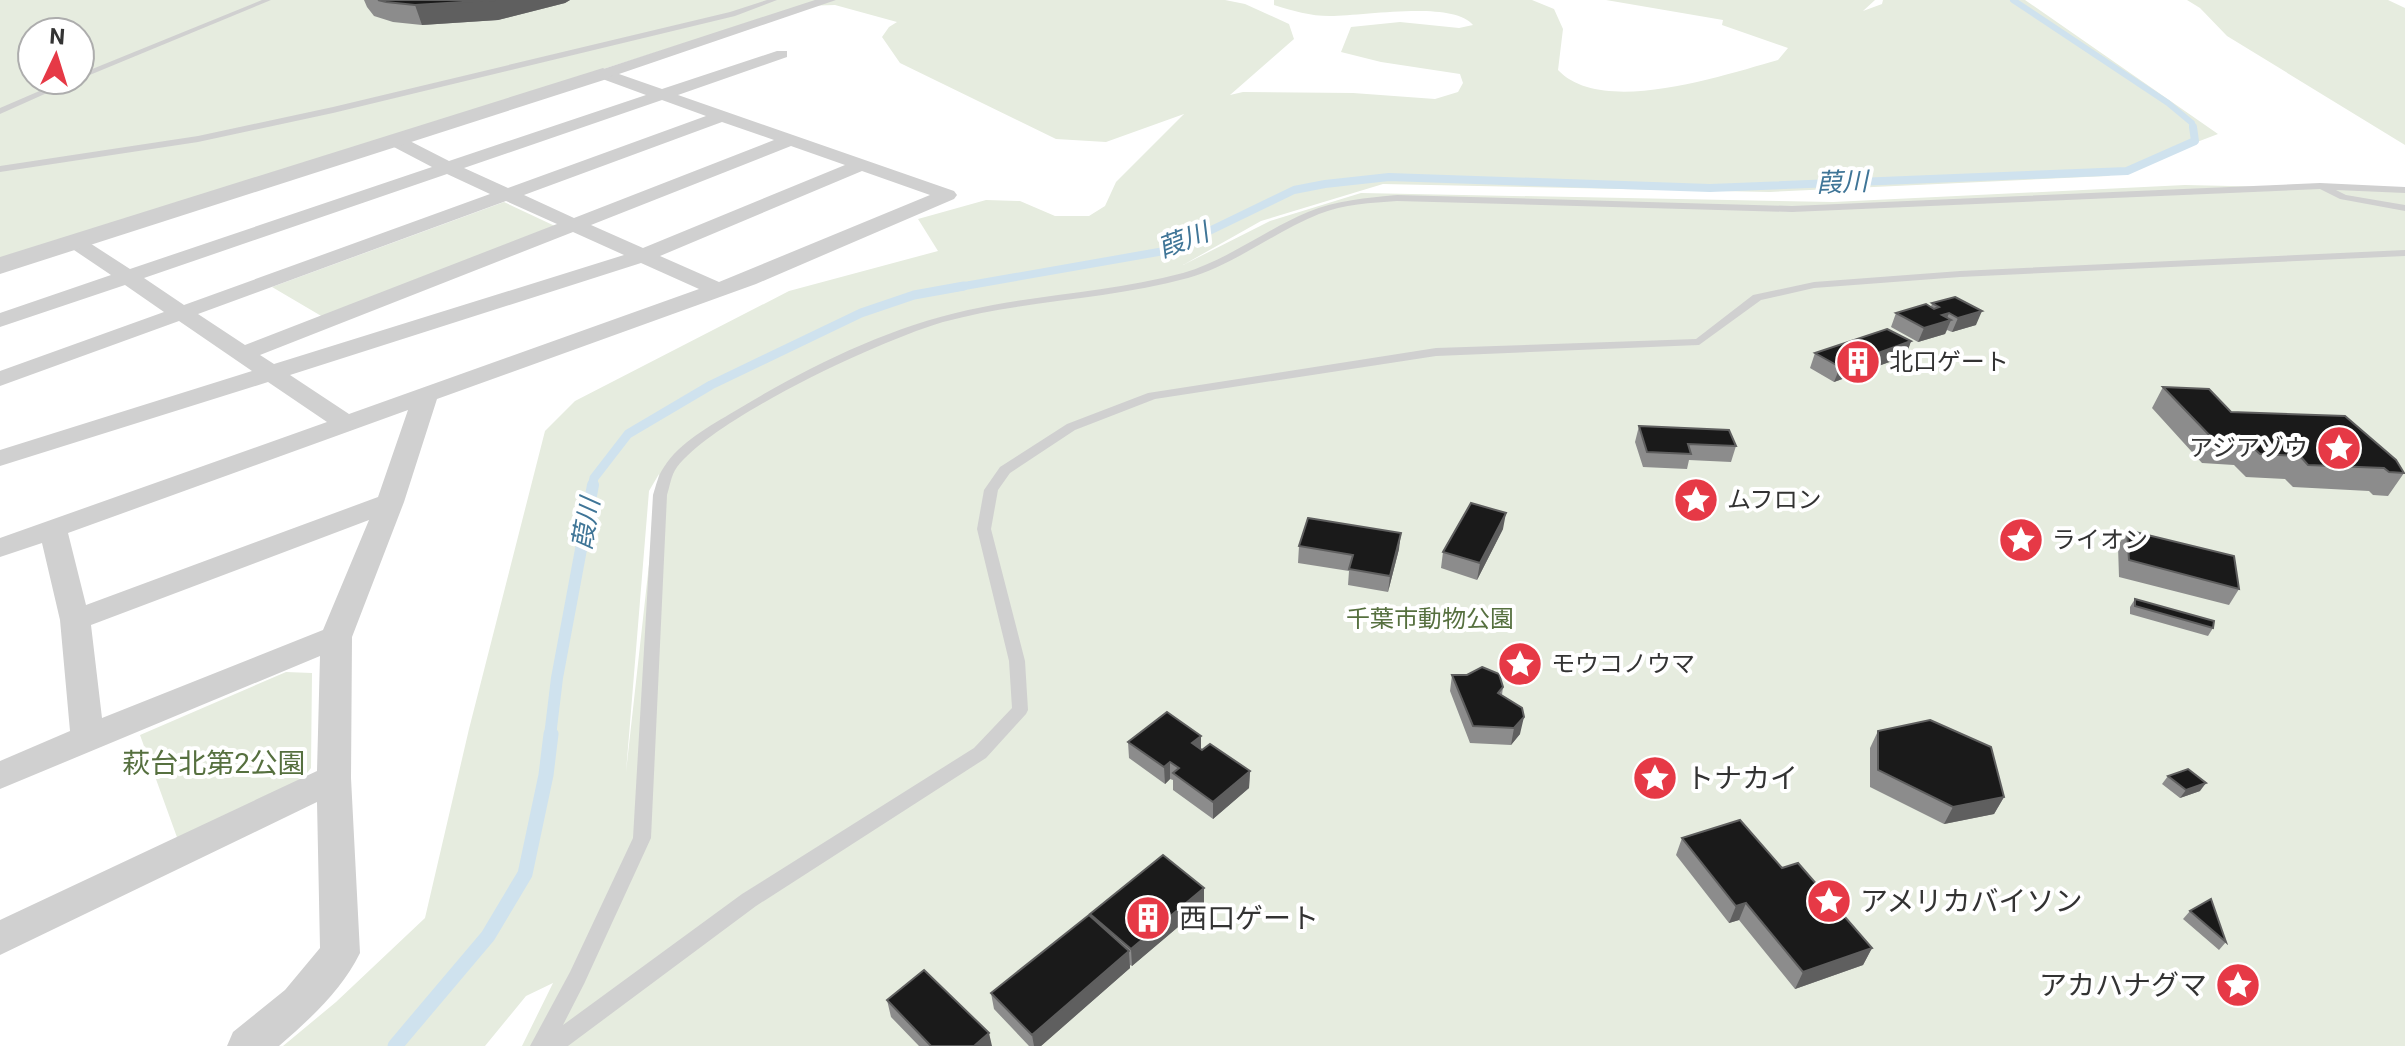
<svg xmlns="http://www.w3.org/2000/svg" width="2405" height="1046" font-family="Roboto,'Noto Sans JP',sans-serif">
<rect width="100%" height="100%" fill="#fff"/>
<path fill="#e6ecdf" fill-rule="evenodd" d="M0,0h1225l20,4 44,20 5,15 -64,56 13,-3 110,1 82,6 23,-7 5,-9 -3,-9 -79,-12 -40,-10 10,-25 49,-5 59,6 14,-3c-20,-25 -109,-9 -143,-9 -20,0 -37,-5 -56,-11v-5h258l22,9 9,20 -5,41c44,47 166,5 220,-10l10,-12 -66,-23 1,-5 -117,-20h269l-12,11 19,-7 1,-4h142l193,134 -110,42 -338,16 -387,-8 -122,37 -78,44 87,-44 91,-28 472,9 352,-17 220,5v856h-1883l31,-63 -27,13 -41,50h-202l53,-44 89,-84 44,-189 76,-298 30,-30 214,-110 149,-40 -20,-32 68,-19 34,1 35,15h34l16,-10 11,-24 68,-68 -78,28 -50,-3 -156,-76 -18,-26 7,-10 8,-5 -62,-17 -32,1 -803,253zM32,32h48v48h-48zM659,474l-33,298 23,-281z
M2187,0h201l17,8v137l-178,-109 -27,-28z
M504,202l53,25 -234,90 -51,-30z
M286,672l26,1 -1,95 -12,15 -121,57 -38,-105z"/>
<g fill="none" stroke-linecap="round" stroke-linejoin="round">
<path stroke="#cfe2ee" stroke-width="6" d="M2013,0l155,103 24,20 1,6"/>
<path stroke="#cfe2ee" stroke-width="8" d="M953,288l217,-38 124,-60 31,-6 64,-7 321,11 417,-17 68,-30 -2,-14"/>
<path stroke="#cfe2ee" stroke-width="9" d="M592,487l2,-9 34,-44 83,-49 150,-72 53,-18 50,-9"/>
<path stroke="#cfe2ee" stroke-width="12" d="M550,736l7,-58 36,-193"/>
<path stroke="#cfe2ee" stroke-width="15" d="M395,1046l93,-110 37,-62 21,-99 5,-41"/>
<path fill="#d0d0d0" fill-rule="evenodd" d="M262,0h9l-191,79v-5z
M767,0h10l-42,16 -402,97 -135,29 -198,30v-6l198,-30 135,-29 397,-95z
M65,80h11l-76,34v-6z
M2320,183l85,4v6l-69,-3 10,5 59,10v6l-65,-12 -20,-10 -528,23 -395,-11c-26,2 -53,3 -78,13 -45,18 -83,50 -131,64 -80,22 -165,22 -245,44 -64,19 -226,94 -266,145 -6,8 -7,19 -10,28l-16,343 -67,146 -21,41 179,-131 232,-146 38,-40 -3,-47 -32,-132 7,-39 16,-23 67,-43 81,-31 288,-45 260,-9 57,-44 61,-13 146,-11 445,-21v6l-445,21 -146,11 -53,12 -62,45 -263,11 -281,43 -80,31 -65,43 -12,17 -7,39 34,132 3,49 -2,4 -40,44 -230,148 -188,140h-38l40,-74 63,-134 20,-343c3,-9 5,-20 11,-28 16,-25 46,-41 71,-56 71,-43 151,-83 233,-101 71,-16 145,-18 215,-37 45,-13 82,-43 125,-61 28,-12 59,-14 89,-17l395,11z"/>
<path fill="#d0d0d0" fill-rule="evenodd" d="M815,0h21l-217,74 43,15 115,-38h10v6l-109,38 276,96 3,4 -3,4 -198,85 -319,115 -33,103 -52,135 -1,141 9,175c-18,37 -51,67 -81,93h-52l6,-14 52,-42 35,-42 -3,-146 -317,153v-35l317,-149 3,-115 -320,133v-28l70,-30 -10,-111 -18,-77 -42,14v-19l327,-116 -59,-40 -268,84v-16l252,-79 -73,-50 -179,65v-15l164,-59 -39,-27 -125,42v-14l111,-38 -43,-29 -3,-4 3,-4h14l48,31 302,-102 -42,-22 -3,-4 3,-4h12l47,24 197,-66 -49,-18v-6zM662,100l44,16 -198,72 -44,-20zM722,122l52,18 -200,78 -50,-23zM791,146l54,19 -202,83 -52,-23zM862,171l68,24 -211,87 -59,-26zM447,174l43,20 -306,111 -40,-27zM506,201l51,23 -312,121 -47,-31zM573,232l51,23 -350,109 -14,-9zM641,263l58,26 -350,125 -59,-39zM408,410l-30,87 -292,108 -18,-72zM369,520l-46,110 -221,88 -11,-93z"/>
<path fill="#d0d0d0" fill-rule="evenodd" d="M603,68l10,6 -3,4 -610,196v-17z"/>
</g>
<path fill="#8c8c8c" d="M364,0h206l-5,3 -67,17 -76,5 -29,-3 -19,-6 -7,-9z
M1932,303l44,22 -24,7 -5,-2 -2,4 -27,8 -27,-15 5,-14 35,-6z
M1911,341l-5,15 -72,26 -24,-14 5,-15z
M2163,387l68,25 173,61 -16,23 -15,-1 -4,-4 -76,-4 -8,-8 -39,-2 -12,-12 -32,-2 -50,-55z
M1639,426l97,20 -5,16 -42,-2 -2,9 -44,-2 -8,-25z
M1503,529l-26,51 -36,-12 2,-16z
M2127,530l112,59 -10,16 -110,-28 -1,-31z
M1299,546l100,3 -11,43 -40,-7 1,-14 -51,-8z
M2135,599l78,29 -5,8 -78,-22v-7z
M1452,675l51,12 -1,8 18,39 -9,11 -41,-2 -20,-52z
M1878,731l126,66 -10,17 -50,10 -74,-37v-39z
M1201,736v13l49,22 -1,17 -36,31 -40,-29v-10l-3,-1 -5,5 -36,-26 -1,-16z
M2168,776l32,15 -20,7 -18,-14z
M1682,838l100,30 90,80 -9,17 -68,24 -56,-69 -10,3 -53,-68z
M1204,905l-72,61 -2,-1v3l-89,78h-12l-35,-37 -3,-16 99,-76v-3z
M2190,911l36,31 -7,8 -36,-31z
M887,1000l105,46h-73l-28,-29z"/>
<path fill="#5f5f5f" d="M495,0h75l-5,3 -67,17 -76,5 -7,-20z
M1982,311l-6,14 -24,7 6,-14z
M1949,313l-3,8 5,-1 -6,14 -27,8 6,-14 18,-13z
M1911,341l-5,15 -72,26 6,-15z
M1506,513l-3,16 -26,51 3,-17z
M1401,533l-2,16 -11,43 2,-16z
M1524,717l-4,17 -9,11 3,-17z
M1201,736v17l-9,-10z
M1170,762v17l-5,5 -1,-17z
M1250,771l-1,17 -36,31v-17z
M2206,783l-6,8 -20,7 6,-8z
M2004,797l-10,17 -50,10 9,-17z
M1204,888v17l-72,61 -1,-17z
M1746,903l-7,17 -10,3 7,-17z
M1872,948l-9,17 -68,24 8,-17z
M1129,951l1,17 -89,78h-7l-2,-11z
M989,1033l3,13h-18z"/>
<path fill="#1a1a1a" stroke="#5f5f5f" stroke-width="2" d="M378,0h117l-80,5 -29,-3z
M1955,297l27,14 -24,7 -9,-5 -7,2 9,5 -27,8 -28,-15 30,-9 8,5 5,-2 -7,-4z
M1887,329l24,12 -71,26 -25,-14z
M2163,387l46,2 22,23 114,4 51,44 8,13 -15,-1 -5,-4 -76,-3 -8,-9 -40,-2 -13,-12 -32,-1z
M1639,426l90,4 7,16 -48,-2 3,10 -44,-2z
M1471,503l35,10 -26,50 -37,-11z
M1308,518l93,15 -11,43 -41,-7 4,-14 -54,-9z
M2127,530l107,26 5,33 -110,-29z
M2135,599l79,22 -1,7 -78,-22z
M1482,667l17,7 4,13 -5,6 24,15 2,9 -10,11 -41,-2 -21,-51h15z
M1167,712l34,24 -9,7 10,7 8,-6 40,27 -37,31 -40,-29 6,-5 -9,-6 -6,5 -36,-25z
M1930,720l61,27 13,50 -51,10 -75,-37v-39z
M2188,769l18,14 -20,7 -18,-14z
M1740,820l42,48 16,-5 74,85 -69,24 -57,-69 -10,3 -54,-68z
M1163,855l41,33 -73,61 -41,-35z
M2211,899l15,43 -36,-31z
M1089,915l40,36 -97,84 -41,-42z
M924,970l65,63 -15,13h-43l-44,-46z"/>
<defs>
<g id="building-disc" transform="scale(2.3)"><circle r="9.5" fill="#e63946" stroke="#fff"/><path d="M-4-6H4V6H1V3H-1V6H-4ZM-2.5-4.3h1.7v1.8h-1.7ZM.8-4.3h1.7v1.8H.8ZM-2.5-1h1.7V.8h-1.7ZM.8-1h1.7V.8H.8Z" fill="#fff"/></g>
<g id="sight-disc" transform="scale(2.3)"><circle r="9.5" fill="#e63946" stroke="#fff"/><path d="M0-6L1.8-2.2L6-1.7L2.9 1.2L3.7 5.4L0 3.3L-3.7 5.4L-2.9 1.2L-6-1.7L-1.8-2.2Z" fill="#fff"/></g>
</defs>
<g fill-rule="evenodd">
<use href="#building-disc" x="1858" y="362"/>
<use href="#sight-disc" x="2339" y="448"/>
<use href="#sight-disc" x="1696" y="500"/>
<use href="#sight-disc" x="2021" y="540"/>
<use href="#sight-disc" x="1520" y="664"/>
<use href="#sight-disc" x="1655" y="778"/>
<use href="#sight-disc" x="1829" y="901"/>
<use href="#building-disc" x="1148" y="918"/>
<use href="#sight-disc" x="2238" y="985"/>
</g>
<g text-anchor="middle" dominant-baseline="central" stroke-width="8" stroke-linejoin="round" paint-order="stroke">
<g font-size="24" fill="#333" stroke="#fff" text-anchor="start">
<text x="1889" y="362">北口ゲート</text>
<text x="2308" y="448" text-anchor="end">アジアゾウ</text>
<text x="1727" y="500">ムフロン</text>
<text x="2052" y="540">ライオン</text>
<text x="1551" y="664">モウコノウマ</text>
</g>
<g font-size="24" fill="#56703f" stroke="#fff">
<text x="1430" y="619">千葉市動物公園</text>
</g>
<g font-size="26" font-style="italic" fill="#3f7597" stroke="#fff">
<text transform="translate(1842 182) rotate(-2)">葭川</text>
<text transform="translate(1183 240) rotate(-21)">葭川</text>
<text transform="translate(586 524) rotate(-80)">葭川</text>
</g>
<g font-size="28" fill="#56703f" stroke="#fff">
<text x="214" y="763">萩台北第2公園</text>
</g>
<g font-size="28" fill="#333" stroke="#fff" text-anchor="start">
<text x="1686" y="778">トナカイ</text>
<text x="1860" y="901">アメリカバイソン</text>
<text x="1179" y="918">西口ゲート</text>
<text x="2207" y="985" text-anchor="end">アカハナグマ</text>
</g>
</g>
<g transform="translate(56 56) rotate(4)"><circle r="38" fill="#ffffff" stroke="#adadad" stroke-width="2"/>
<path d="M0-6L14 30L0 20L-14 30Z" fill="#e63946"/>
<text y="-12" font-size="22" font-weight="bold" text-anchor="middle" fill="#333333">N</text>
</g>
</svg>
